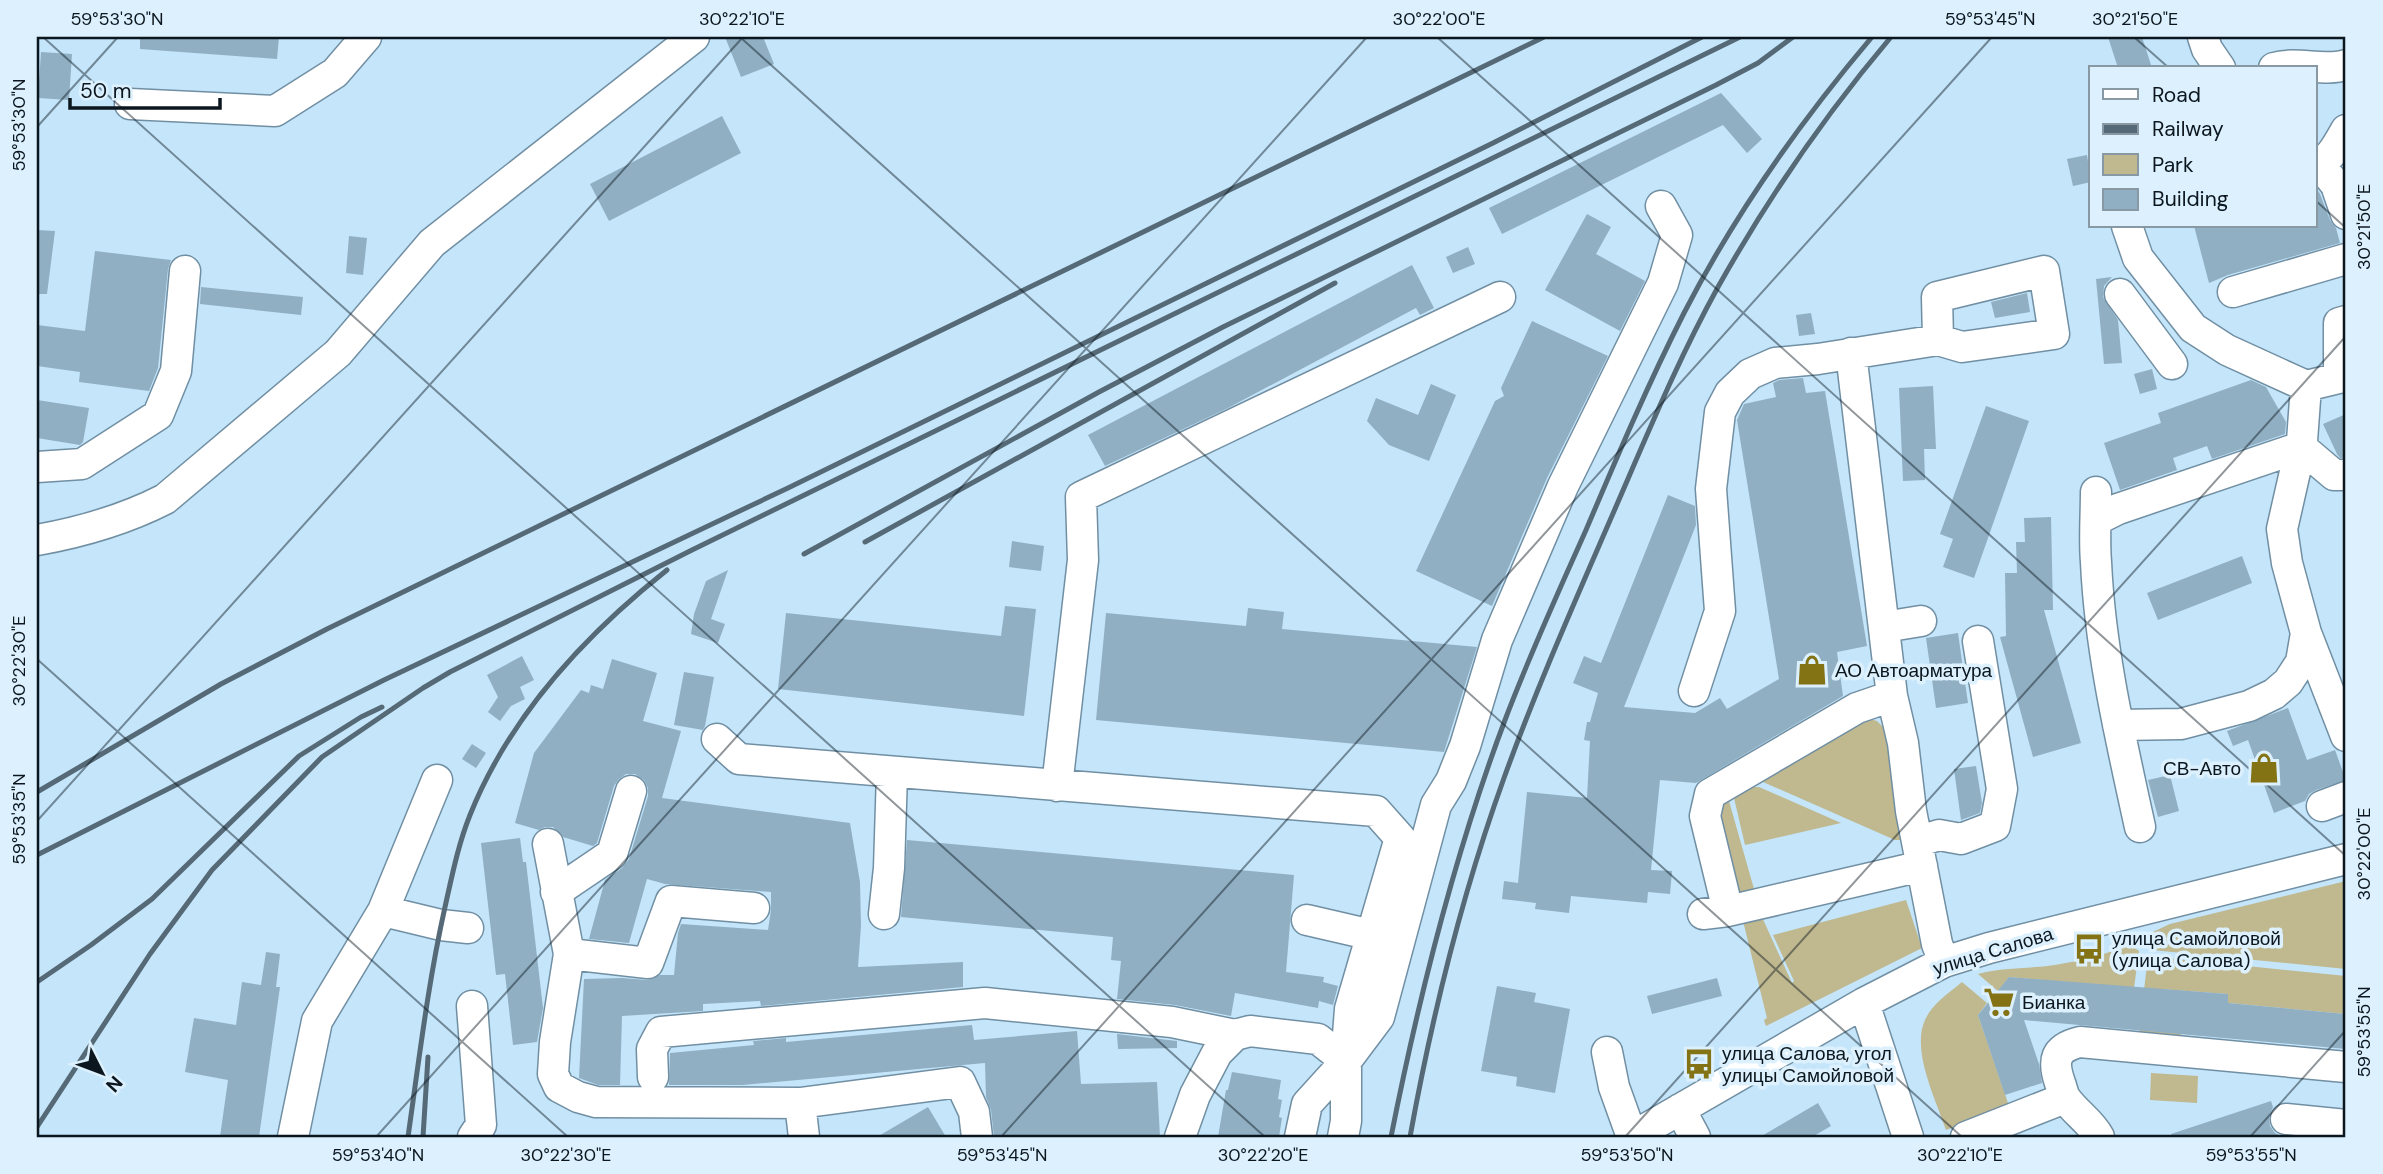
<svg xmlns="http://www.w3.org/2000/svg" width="2383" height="1174" font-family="'DM Sans',sans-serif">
<rect width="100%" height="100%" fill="#c4e5fa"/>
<path fill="#c0b88e" d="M1867,718l10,3 11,11 14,108h-7l-132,-58 -6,-5z
M1751,787h8l82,36 -96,22 -11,-47z
M1727,794l29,102 -18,-3 -21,-82z
M2346,881v88l-194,-19 -12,-12 30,-14z
M1906,900l16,48 -156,78 -2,-6 3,-2 -24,-97 18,-6 31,68 2,-2 -21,-46z
M2130,945l9,6 -5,37 -125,-11 -11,14 -20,-17c25,-7 51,-5 77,-9 25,-4 52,-11 75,-20z
M2148,956l198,20v38l-118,-11v-9l-67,-5 -4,42 24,2 -1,13 -42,-4z
M1962,982l25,21 -9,12 31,91 -63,24c-10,-30 -35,-80 -21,-110 7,-16 24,-27 37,-38z
M2151,1073l47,3 -1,27 -47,-3z"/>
<path fill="#90afc3" d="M140,37h139l-2,22 -137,-10z
M725,37h38l11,27 -33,13z
M2108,37h34l10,31h-34z
M41,52l31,2 -3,46 -31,-2z
M1721,93l41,46 -15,14 -24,-28 -221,109 -13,-26z
M722,116l19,37 -132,68 -19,-37z
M2087,155l4,27 -18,4 -6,-27z
M2315,186l5,8 10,26 6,8 4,15 -112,32 -19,8 -15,-57h121z
M1587,214l24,13 -15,27 49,27 -25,50 -75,-41z
M37,230l18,1 -8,63h-10z
M349,236l18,2 -4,37 -17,-2z
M1468,247l7,17 -22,9 -7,-16z
M95,251l76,9 -3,9 -10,99 -9,23 -70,-9 1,-10 -43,-6v-41l48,6z
M1412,265l22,43 -14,7 -4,-7 -188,100 -123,58 -17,-31z
M2112,277l-8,9 -1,11 15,23 4,43 -18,1 -8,-85z
M201,287l102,10 -2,18 -101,-11z
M2027,293l3,19 -35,6 -4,-16z
M1811,313l4,21 -16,2 -3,-21z
M1532,321l76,35 -61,122 -55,128 -76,-35 79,-170 9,-5 -3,-8z
M2152,369l5,20 -17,5 -6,-20z
M1803,378l3,15 19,-2 42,255 -30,6 6,44 -147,87 -36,-3 -9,90 21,1 -2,23 -22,-2 -1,11 -76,-7 -2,17 -34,-4 1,-6 -34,-4 2,-18 14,2 9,-91 60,6 3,-57 -6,-1 3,-18h3l8,-29 -25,-10 11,-27 17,7 67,-168 27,11 1,19 -72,182 71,6 25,-15 7,11 52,-30 -42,-259 7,-16 32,-7 -3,-14 6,-3z
M2251,380l15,7 20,35 -1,12 -73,25 -5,-13 -34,12 4,12 -57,20 -16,-47 57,-20 -3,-10z
M1431,384l25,11 -27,66 -40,-16 -22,-24 9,-23 42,17z
M1933,386l3,63h-12l1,31 -22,1 -4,-93z
M37,400l52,8 -6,34 -3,3 -43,-7z
M1986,406l43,15 -55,157 -31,-11 10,-28 -13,-5z
M2346,414v44h-6l-3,-4 -14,-30z
M2051,517l2,93h-9l37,133 -48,14 -33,-120 6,-1 -1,-63h12l-1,-31h9l-1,-24z
M1012,541l32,5 -3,25 -32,-4z
M2242,556l10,27 -94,37 -11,-27z
M728,570l-17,49 14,5 -7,19 -27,-9 3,-20 12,-33z
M1005,606l31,3 -12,107 -246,-27 8,-76 215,23z
M1248,608l36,4 -2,17 195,18 -33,105 -348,-32 10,-107 140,13z
M1958,633l10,70 -32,5 -10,-70z
M522,656l12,24 -14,7 5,12 -14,7 -11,15 -12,-9 10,-15 -11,-22z
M612,659l45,14 -14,48 38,10 -19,67 188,25 10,59 1,44 -3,41 105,-5v25l-202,19 -1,-5 -57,3v7l-81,5 -2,69h-22l-19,-7 5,-99 38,-1 25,2 13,-5h14l4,-42 3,-9 87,6 3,-20v-18l-106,-8 -18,-5 -18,64 -40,-4 16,-59 17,-12 7,-9 19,-63v-8l-4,-8 -9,-6h-9l-7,5 -5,7 -17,57 -4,3 -30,-9 -10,-10h-8l-6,3 -24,-7 19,-70 47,-63 8,3 2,-8 12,4z
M684,672l30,5 -9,49 -2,4 -29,-5z
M2288,708l19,52 28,-10 11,30 -30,10 -7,4 -4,7 -31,12 -26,-73 -15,6 -6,-15z
M472,744l14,9 -10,15 -14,-9z
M1976,766l6,37 -2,10 -19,7 -7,-51z
M2170,775l9,36 -21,6 -10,-37z
M520,838l3,24h3l17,146 -6,34 -24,3 -8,-71 -9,1 -15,-132z
M907,840l387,35 -8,97 38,5 -1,5 15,4 -5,19 -14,-4 -1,7 -83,-15 -4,23 -56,-11 -58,-6 4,-38 -10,-1 2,-23 -212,-20z
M266,952l14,2 -4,33h4l-21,150h-39l8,-57 -43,-8 9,-54 42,7 6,-43 19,3z
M2009,977l219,17v9l118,11v35l-322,-29 15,44 3,19 -37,12 -27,-80z
M1717,978l5,18 -70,18 -5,-18z
M1497,986l39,7 -2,9 36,7 -15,84 -39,-7 1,-9 -36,-6z
M972,1025l2,15 103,-9 4,53 76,-2 3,55h-166l-3,-27 -5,-13 -1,-34 -242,22h-74l1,-32 84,-8 -1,-4 33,-3v4z
M1117,1034l60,7v7l-59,1z
M1232,1072l49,8 -3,19 4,1 -3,17 3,1 -3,19h-61l8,-47h2z
M2271,1101l2,6 -4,10 1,9 5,7 8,4h-111l-1,-3z
M1818,1103l13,23 -19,11h-52z
M928,1107l18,30h-69z"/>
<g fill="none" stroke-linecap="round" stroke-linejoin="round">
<g stroke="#718fa3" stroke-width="33">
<path id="minor" d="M2203,37l4,12 13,19
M2274,68c24,-7 49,4 72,-3
M130,104l145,7 60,-38 31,-36
M2320,165l16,20 10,29
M2315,167c15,-7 23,-23 31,-37
M2127,226l11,32 55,70 34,22 79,36 33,-8
M2233,292l113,-33
M2120,294l52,70
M2346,321l-7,2v55l7,-3
M1851,353l41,343 11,47 8,68 26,133 7,18
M37,467l45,-3 76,-49 18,-44 9,-100
M2096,492c0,23 -2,47 0,70 4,89 25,178 44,265
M2096,520l22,-11 183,-62 33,28h12
M37,540c45,-8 87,-20 128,-41l173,-146 94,-110 262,-206
M1884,627l37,-6
M2306,633l40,103
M1694,691l26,-80 -9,-122 9,-77 10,-19 20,-19 25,-11 43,-4 120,-19 24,7 92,-13 -10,-63 -107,26 1,43
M2118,725l63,-1 68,-18 25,-12 14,-12 13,-20 5,-29 -19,-70 -5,-34 20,-88 4,-55
M717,739l22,20 637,52 24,27 -50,171 -4,52v60l-3,16
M1057,786l26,-226 -2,-63 419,-200
M2322,806l24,-9
M1917,842l22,-7 22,4 34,-13 7,-37 -24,-148
M548,844l21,110 -14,88 -2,32 6,13 19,10 18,5 204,1 160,-21 14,30 3,25
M556,892l56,-38 19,-63
M383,911l58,14 27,3
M1728,911l-23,-95 5,-22 147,-86 35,-12
M884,914l5,-46 3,-95
M1703,914l25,-3 194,-45
M1307,920l65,15
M569,954l79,9 23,-62 83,7
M1864,1003l44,134
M472,1006l9,119 -8,12
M1607,1052l7,35 18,50
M653,1077l-1,-28 9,-17 324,-29 187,19 63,13
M800,1103l4,34
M1680,1109l15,28
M2286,1119l60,6
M293,1137l24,-116 66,-110 54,-131
M1180,1137l15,-42 22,-42 18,-18 15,-4 68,8 28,22
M1300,1137l7,-33 39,-43 33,-44 57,-212 15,-24 14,-35 32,-106 66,-154 100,-203 14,-48 -16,-29
M1632,1137l232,-134 80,-41 45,-14 357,-89
M1966,1137l99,-39
M2099,1137c-8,-15 -23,-24 -33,-38 -3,-4 -4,-11 -6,-16 -8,-23 -5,-35 20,-41l266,25"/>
</g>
<use href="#minor" stroke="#fff" stroke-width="30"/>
<path stroke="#556976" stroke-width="5" d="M865,542l470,-259
M804,554l295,-162 124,-65 493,-242 42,-22 35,-26
M37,792l184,-108 106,-55 1217,-592
M37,855l347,-175 404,-192 705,-345 209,-106
M37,982l54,-37 61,-46 147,-143 62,-39 21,-10
M37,1127l113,-173 62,-84 110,-113 101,-69 27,-16 242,-122 1048,-513
M408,1137c11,-77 20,-154 37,-230 7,-31 13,-62 25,-92 40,-100 115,-180 197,-245
M423,1137l5,-80
M1391,1137c28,-141 63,-282 114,-417 24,-64 53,-127 81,-190 31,-73 62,-146 98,-217 51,-99 116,-191 188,-276
M1410,1137c22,-121 52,-243 94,-359 31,-86 68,-170 104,-253 35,-80 68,-162 110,-238 50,-89 107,-172 173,-250"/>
</g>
<path fill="none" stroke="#0b161e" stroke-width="2" stroke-opacity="0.45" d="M43,37l1222,1100M740,37l1222,1100M1437,37l909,819M2134,37l35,31M37,127l81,-90M2315,200l31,28M37,659l531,478M37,821l706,-784M376,1137l991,-1100M1001,1137l991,-1100M1625,1137l721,-801M2250,1137l96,-107"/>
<defs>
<g id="shop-bare" transform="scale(2.415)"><path d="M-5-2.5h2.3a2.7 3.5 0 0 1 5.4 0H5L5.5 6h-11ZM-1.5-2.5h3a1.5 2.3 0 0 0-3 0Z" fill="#837314" stroke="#dcf0fd" stroke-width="2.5" paint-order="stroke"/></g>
<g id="bus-bare" transform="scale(2.415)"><path d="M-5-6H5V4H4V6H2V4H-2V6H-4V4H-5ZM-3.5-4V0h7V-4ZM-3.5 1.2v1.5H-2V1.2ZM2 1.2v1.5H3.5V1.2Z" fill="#837314" stroke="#dcf0fd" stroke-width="2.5" paint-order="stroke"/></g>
<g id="supermarket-bare" transform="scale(2.415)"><path d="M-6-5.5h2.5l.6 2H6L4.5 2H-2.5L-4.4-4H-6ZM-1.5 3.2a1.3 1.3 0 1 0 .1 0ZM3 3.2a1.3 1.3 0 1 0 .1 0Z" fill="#837314" stroke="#dcf0fd" stroke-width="2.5" paint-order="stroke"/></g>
</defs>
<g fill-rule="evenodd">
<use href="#shop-bare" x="1812" y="670"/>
<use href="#shop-bare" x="2264" y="768"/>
<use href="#bus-bare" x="2089" y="949"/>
<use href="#supermarket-bare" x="1999" y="1002"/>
<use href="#bus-bare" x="1699" y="1064"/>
</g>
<g text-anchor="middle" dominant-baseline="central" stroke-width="7" stroke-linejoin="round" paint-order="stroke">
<g font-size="19" fill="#0b161e" stroke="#dcf0fd" text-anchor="start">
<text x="1835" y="670">АО Автоарматура</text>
<text x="2241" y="768" text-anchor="end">СВ-Авто</text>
<text x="2112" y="938">улица Самойловой<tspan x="2112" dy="22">(улица Салова)</tspan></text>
<text x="2022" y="1002">Бианка</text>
<text x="1722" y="1053">улица Салова, угол<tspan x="1722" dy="22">улицы Самойловой</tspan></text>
</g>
<g font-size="19" fill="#0b161e" stroke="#dcf0fd">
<text transform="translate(1993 951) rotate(-17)">улица Салова</text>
</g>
</g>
<rect width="2383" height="1174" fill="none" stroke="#dcf0fd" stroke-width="77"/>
<rect x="2089" y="66" width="228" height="161" fill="#dcf0fd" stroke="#8899a4" stroke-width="2"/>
<rect x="2103" y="89" width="35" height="10" fill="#ffffff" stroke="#8899a4" stroke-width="2"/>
<text x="2152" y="102" font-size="21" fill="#0b161e">Road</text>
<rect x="2103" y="124" width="35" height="10" fill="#556976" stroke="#8899a4" stroke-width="2"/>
<text x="2152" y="136" font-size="21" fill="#0b161e">Railway</text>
<rect x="2103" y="154" width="35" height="21" fill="#c0b88e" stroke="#8899a4" stroke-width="2"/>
<text x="2152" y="172" font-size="21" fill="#0b161e">Park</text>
<rect x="2103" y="189" width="35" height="21" fill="#90afc3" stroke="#8899a4" stroke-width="2"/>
<text x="2152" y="206" font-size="21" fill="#0b161e">Building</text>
<g transform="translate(102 1073) rotate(132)" stroke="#dcf0fd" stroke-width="5" paint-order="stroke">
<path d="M0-5L12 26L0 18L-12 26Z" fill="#0b161e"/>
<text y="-10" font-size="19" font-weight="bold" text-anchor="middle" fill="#0b161e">N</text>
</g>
<path d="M70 98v10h150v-10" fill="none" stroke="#0b161e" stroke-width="3.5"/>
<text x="80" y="98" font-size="21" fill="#0b161e" stroke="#dcf0fd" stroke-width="5" paint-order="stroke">50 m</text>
<rect x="38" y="38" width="2306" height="1098" fill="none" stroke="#0b161e" stroke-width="2.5"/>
<g font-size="18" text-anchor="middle" fill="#0b161e">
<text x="117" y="25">59°53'30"N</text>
<text x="742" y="25">30°22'10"E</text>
<text x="1439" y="25">30°22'00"E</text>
<text x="1990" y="25">59°53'45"N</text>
<text x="2135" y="25">30°21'50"E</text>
<text transform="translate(19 125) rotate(-90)" y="6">59°53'30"N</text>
<text transform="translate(2364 227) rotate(-90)" y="6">30°21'50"E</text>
<text transform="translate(19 661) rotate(-90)" y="6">30°22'30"E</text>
<text transform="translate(19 819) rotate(-90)" y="6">59°53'35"N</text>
<text transform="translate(2364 854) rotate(-90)" y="6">30°22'00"E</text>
<text transform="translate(2364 1032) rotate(-90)" y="6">59°53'55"N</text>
<text x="378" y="1161">59°53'40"N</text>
<text x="566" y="1161">30°22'30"E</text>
<text x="1002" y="1161">59°53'45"N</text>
<text x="1263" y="1161">30°22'20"E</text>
<text x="1627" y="1161">59°53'50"N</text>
<text x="1960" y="1161">30°22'10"E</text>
<text x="2251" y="1161">59°53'55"N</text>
</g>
</svg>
